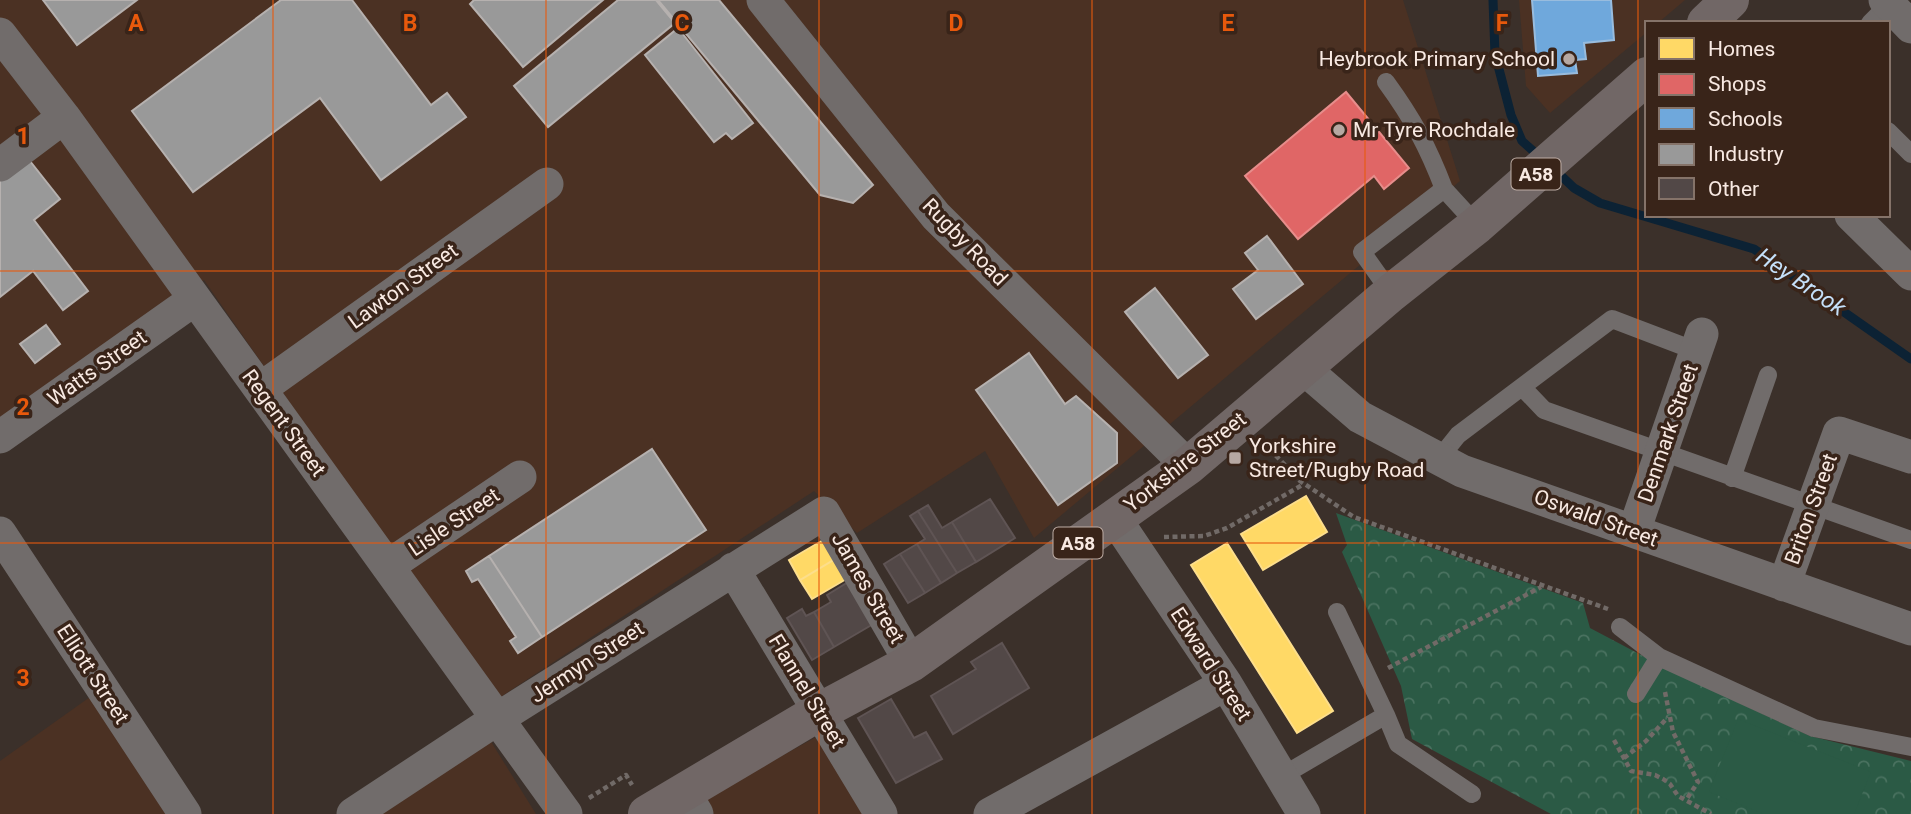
<svg xmlns="http://www.w3.org/2000/svg" width="1911" height="814" font-family="Roboto,sans-serif">
<defs>
<pattern id="park-crowns" width="20" height="18" patternUnits="userSpaceOnUse" patternTransform="scale(1.75)"><rect width="20" height="18" fill="#2b5a45"/><path d="M2 6a3 3 0 1 1 6 0M12 15a3 3 0 1 1 6 0" fill="none" stroke="#4a7260"/></pattern>
</defs>
<rect width="100%" height="100%" fill="#3b302a"/>
<path fill="#4b3123" d="M0,0h1403l57,181 -426,357 -49,-87 -128,82 -43,-42 -318,209 -292,-420 -204,139z
M1519,0h166l-27,23h-11v9l-97,81 -24,-27z
M90,697l79,117h-169v-53z
M485,732l51,82h-176z
M818,736l50,78h-160l-8,-13z"/>
<path fill="url(#park-crowns)" d="M1336,513l247,90 7,25 89,47 131,61 101,25v53h-360l-139,-75 -11,-53 -59,-134 5,-7z"/>
<path fill="#2b5a45" d="M1738,719l133,53 -17,42h-90l-55,-22z"/>
<path fill="#ffd966" stroke="#fdde8b" stroke-width="2" d="M1306,496l21,36 -64,38 -22,-36z
M825,539l12,19 -37,22 -11,-20z
M1227,543l106,168 -36,22 -106,-168z
M837,558l11,20 -36,21 -12,-19z"/>
<path fill="#e06666" stroke="#e78d8b" stroke-width="2" d="M1346,92l63,76 -25,21 -10,-13 -76,63 -53,-63z"/>
<path fill="#6fa8dc" stroke="#98bcde" stroke-width="2" d="M1532,0h79l3,40 -30,3 2,16 -11,1 2,13 -39,3z"/>
<path fill="#999" stroke="#b6b1af" stroke-width="2" d="M43,0h94l-60,45z
M281,0h71l79,105 16,-12 19,24 -85,63 -61,-82 -127,94 -61,-81z
M474,0h129l-80,67 -53,-63z
M618,0h38l19,23 -127,104 -34,-41z
M658,0h61l154,185 -20,18 -33,-8z
M678,28l75,95 -21,16 -6,-6 -12,9 -69,-87z
M26,156l34,43 -26,21 54,71 -25,19 -30,-39 -33,26v-120z
M1267,236l36,48 -47,35 -23,-30 25,-19 -13,-17z
M1155,288l53,67 -30,23 -53,-66z
M46,325l14,19 -25,19 -15,-19z
M1029,353l36,51 11,-8 41,37v30l-59,42 -82,-115z
M652,449l54,81 -164,107 -53,-81z
M489,556l53,81 -24,16 -8,-12 6,-4 -38,-58 -6,3 -6,-11z"/>
<g fill="none" stroke-linecap="round" stroke-linejoin="round">
<path stroke="#0c2234" stroke-width="9" d="M1493,0l2,54 16,61 11,26 18,16
M1553,168l21,20 26,15 154,46 157,110"/>
</g>
<path fill="#524847" stroke="#5f5454" stroke-width="2" d="M990,499l25,39 -39,24 -24,-40z
M928,505l14,23 10,-6 24,40 -19,11 -39,-62z
M918,511l39,62 -16,10 -24,-39 8,-5 -15,-23z
M917,544l24,39 -16,10 -25,-39z
M900,554l25,39 -17,10 -24,-39z
M850,581l25,42 -41,24 -20,-35 17,-10 -4,-7z
M802,609l4,7 8,-4 20,35 -22,13 -25,-42z
M1002,643l27,45 -76,46 -22,-38 45,-27 -5,-7z
M891,699l23,39 12,-6 16,27 -46,24 -38,-65z"/>
<g fill="none" stroke-linecap="round" stroke-linejoin="round">
<path stroke="#716a67" stroke-width="4.5" stroke-dasharray="5 3.5" stroke-linecap="butt" d="M1264,443l36,38 54,36 254,92
M1164,537l40,-1 23,-8 77,-44
M1388,668l153,-81
M1665,692l8,40 25,50 -12,18
M1614,740l17,31 24,4 8,4 7,5 8,12 33,18
M1624,758l22,-17 22,-24
M589,798l37,-23 6,10"/>
<path stroke="#716c6b" stroke-width="18" d="M1870,23l19,-19
M1386,82c27,37 42,65 58,107
M1888,131l23,23
M1391,293l-29,-41 82,-63 33,36
M1522,387l22,23 367,130
M1438,460l20,-25 154,-116 84,32
M1732,478l36,-103
M1620,627l39,30 155,71 97,19
M1636,694l23,-37
M1386,715l12,29 74,50
M1282,776l104,-61 -49,-103"/>
<path stroke="#716c6b" stroke-width="33" d="M763,0l173,216 252,250
M1885,0l26,27
M0,34l64,83 502,697
M0,165l64,-48
M1851,215l60,59
M1302,367l58,50 102,54 449,158
M260,389l287,-205
M0,437l195,-138
M1114,517l112,167 78,130
M1634,531l68,-197
M0,533l185,281
M388,566l132,-89
M733,569l148,245
M1784,585l55,-152 72,24
M684,792l13,22
M353,814l144,-95 327,-206 87,150
M990,814l236,-130"/>
<path stroke="#716766" stroke-width="38" d="M1706,23l24,-23
M647,814l172,-102 92,-49 277,-197 203,-173 86,-68 170,-149"/>
</g>
<path fill="none" stroke="#e8590c" stroke-width="2" stroke-opacity="0.55" d="M273,0v814M546,0v814M819,0v814M1092,0v814M1365,0v814M1638,0v814M0,271h1911M0,543h1911"/>
<g fill="#b6a8a2" stroke="#392419" stroke-width="2.5">
<circle cx="1569" cy="59" r="7"/>
<circle cx="1339" cy="130" r="7"/>
<rect x="1228" y="451" width="14" height="14" rx="3.5"/>
</g>
<g text-anchor="middle" dominant-baseline="central" stroke-width="7" stroke-linejoin="round" paint-order="stroke">
<g fill="#392419" stroke="#bfaea6" stroke-width="2">
<rect x="1511.5" y="158.5" width="49" height="31" rx="5"/>
<rect x="1053.5" y="527.5" width="49" height="31" rx="5"/>
</g>
<g font-size="19" font-weight="bold" fill="#f8e9e2">
<text x="1536" y="174">A58</text>
<text x="1078" y="543">A58</text>
</g>
<g font-size="21" fill="#f8e9e2" stroke="#392419" text-anchor="start">
<text x="1555" y="59" text-anchor="end">Heybrook Primary School</text>
<text x="1353" y="130">Mr Tyre Rochdale</text>
<text x="1249" y="446">Yorkshire<tspan x="1249" dy="24">Street/Rugby Road</tspan></text>
</g>
<g font-size="21" fill="#f8e9e2" stroke="#392419">
<text transform="translate(965 242) rotate(46)">Rugby Road</text>
<text transform="translate(403 286) rotate(-36)">Lawton Street</text>
<text transform="translate(97 368) rotate(-35)">Watts Street</text>
<text transform="translate(284 423) rotate(54)">Regent Street</text>
<text transform="translate(1668 433) rotate(-71)">Denmark Street</text>
<text transform="translate(1185 462) rotate(-38)">Yorkshire Street</text>
<text transform="translate(1811 509) rotate(-70)">Briton Street</text>
<text transform="translate(1596 518) rotate(20)">Oswald Street</text>
<text transform="translate(454 522) rotate(-34)">Lisle Street</text>
<text transform="translate(868 588) rotate(60)">James Street</text>
<text transform="translate(587 662) rotate(-33)">Jermyn Street</text>
<text transform="translate(1211 664) rotate(57)">Edward Street</text>
<text transform="translate(93 674) rotate(57)">Elliott Street</text>
<text transform="translate(807 691) rotate(59)">Flannel Street</text>
</g>
<g font-size="23" font-style="italic" fill="#c5e0fa" stroke="#392419">
<text transform="translate(1801 282) rotate(34)">Hey Brook</text>
</g>
</g>
<g font-size="23" text-anchor="middle" font-weight="bold" fill="#e8590c" stroke="#392419" stroke-width="7" stroke-linejoin="round" paint-order="stroke">
<text x="136" y="31">A</text>
<text x="410" y="31">B</text>
<text x="682" y="31">C</text>
<text x="956" y="31">D</text>
<text x="1228" y="31">E</text>
<text x="1502" y="31">F</text>
<text x="23" y="144">1</text>
<text x="23" y="415">2</text>
<text x="23" y="686">3</text>
</g>
<rect x="1645" y="21" width="245" height="196" fill="#392419" stroke="#857369" stroke-width="2"/>
<rect x="1659" y="38" width="35" height="21" fill="#ffd966" stroke="#857369" stroke-width="2"/>
<text x="1708" y="56" font-size="21" fill="#f8e9e2">Homes</text>
<rect x="1659" y="74" width="35" height="21" fill="#e06666" stroke="#857369" stroke-width="2"/>
<text x="1708" y="91" font-size="21" fill="#f8e9e2">Shops</text>
<rect x="1659" y="108" width="35" height="21" fill="#6fa8dc" stroke="#857369" stroke-width="2"/>
<text x="1708" y="126" font-size="21" fill="#f8e9e2">Schools</text>
<rect x="1659" y="144" width="35" height="21" fill="#999999" stroke="#857369" stroke-width="2"/>
<text x="1708" y="161" font-size="21" fill="#f8e9e2">Industry</text>
<rect x="1659" y="178" width="35" height="21" fill="#524847" stroke="#857369" stroke-width="2"/>
<text x="1708" y="196" font-size="21" fill="#f8e9e2">Other</text>
</svg>
